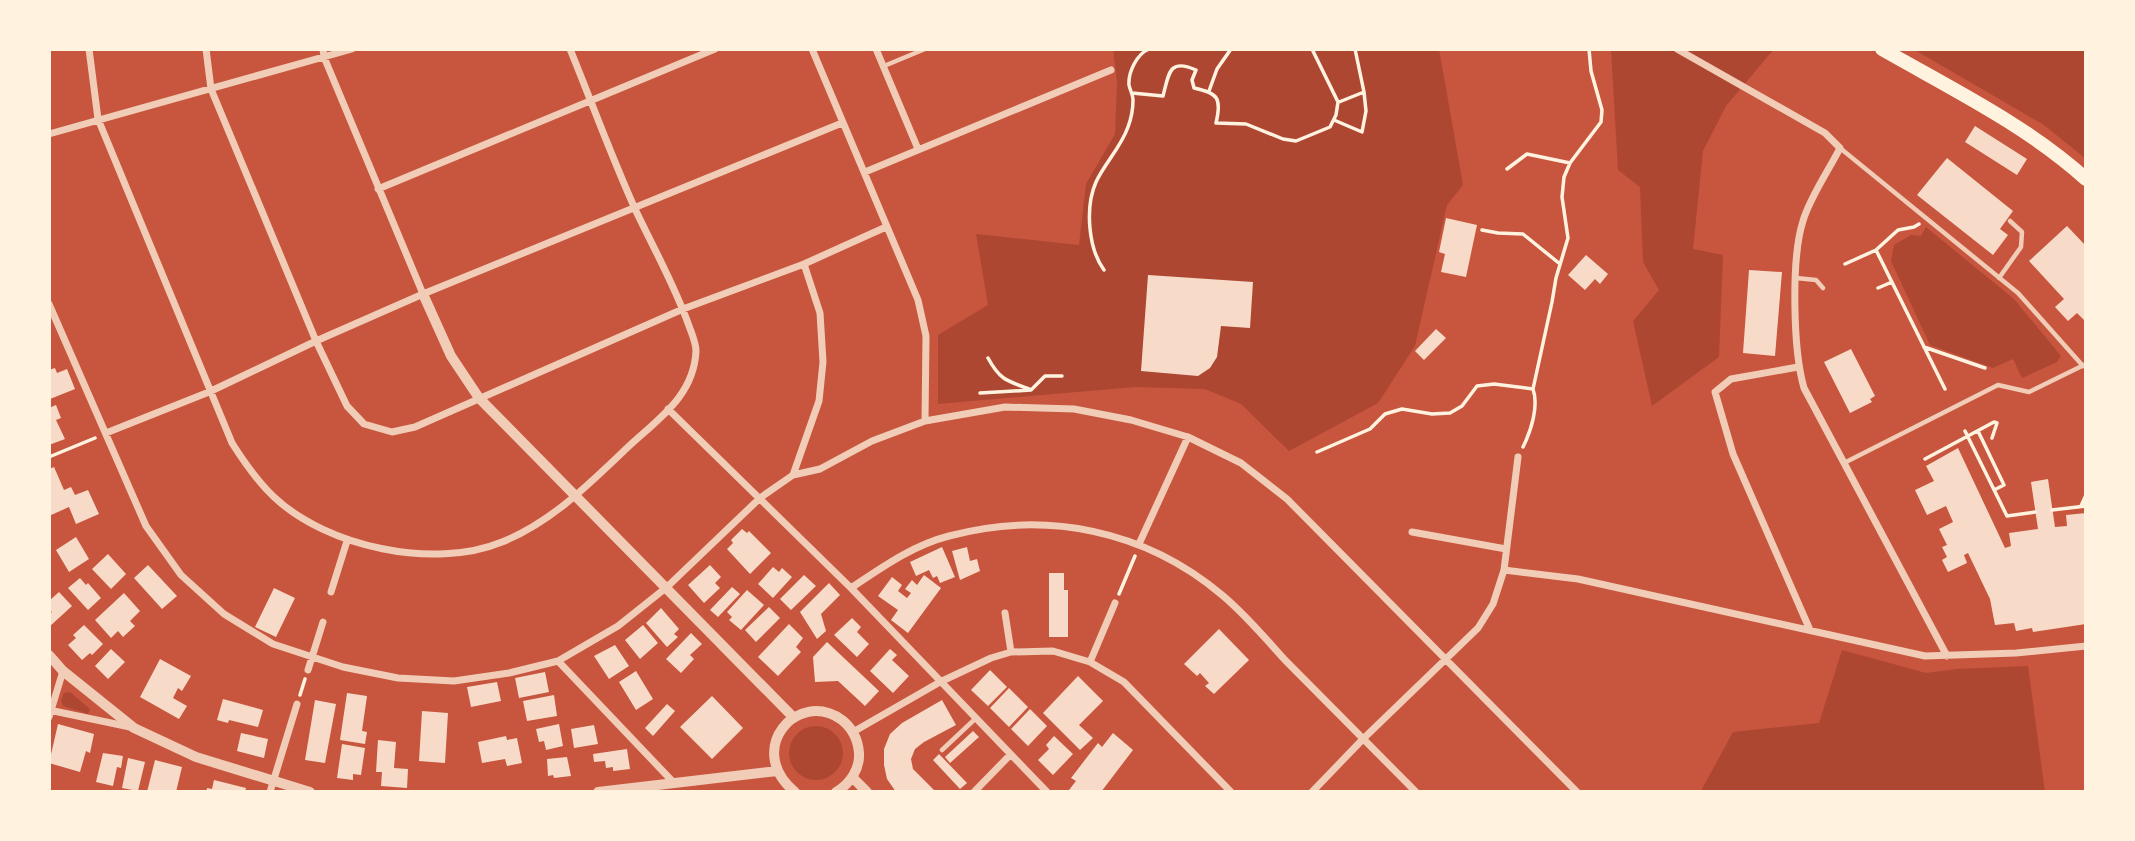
<svg xmlns="http://www.w3.org/2000/svg" width="2135" height="841" font-family="Inter,sans-serif">
<rect width="100%" height="100%" fill="#c8553d"/>
<path fill="#ae4732" d="M1113,49h326l24,136 -16,20 -32,141 -37,57 -89,48 -48,-47 -36,-15 -70,-2 -197,17v-69l50,-30 -12,-71 103,11 7,-61 29,-50 2,-52z
M1611,49h163l-48,57 -23,45 -10,98 30,6 -4,102 -67,49 -19,-85 26,-31 -16,-28 -3,-75 -22,-17z
M1913,49h173v110l-42,-34z
M1926,227l88,72 47,57 -4,6 -35,16 -9,-19 -20,9 -63,-23 -39,-84 3,-16 17,-10 10,1z
M1842,650l84,23 31,-4 71,-3 17,126h-341l-2,-3 31,-57 86,-9z
M70,692l20,17 -2,5 -25,-8 -2,-6 3,-7z
M789 753a27 27 0 1 1 54 0a27 27 0 1 1-54 0Z"/>
<path fill="#f7dbc8" d="M1975,126l52,33 -10,16 -52,-33z
M1947,158l66,53 -13,18 8,6 -15,20 -76,-60z
M1446,218l31,7 -11,52 -25,-5 4,-18 -6,-2z
M2067,226l19,20v76l-9,-9 -9,8 -13,-14 9,-8 -35,-38z
M1586,255l22,19 -8,10 -5,-5 -10,11 -17,-15z
M1749,270l33,2 -7,84 -32,-3z
M1148,275l105,7 -3,46 -29,-2 -4,31 -7,11 -12,8 -57,-5z
M1436,329l10,9 -22,22 -9,-9z
M1851,349l24,47 -5,3 2,3 -22,11 -26,-51z
M55,368l2,5 10,-4 8,20 -25,10 -1,-29z
M56,405l5,13 -5,2 9,19 -16,6v-37z
M1958,448l47,100 6,-2 -2,-13 29,-4 -7,-47 17,-3 7,48 12,-1 -1,-11 20,-2v111l-53,8 -1,-4 -16,3 -2,-8 -19,2 -5,-26 -22,-46 -4,2 3,8 -19,9 -6,-12 5,-3 -5,-10 5,-2 -8,-16 14,-7 -7,-16 -19,9 -12,-25 19,-9 -8,-15z
M54,467l10,23 7,-3 4,8 13,-5 11,24 -23,10 -7,-17 -20,9v-47z
M742,529l5,4 2,-2 22,22 -21,21 -23,-25 6,-6 -2,-3z
M76,537l13,22 -20,13 -13,-22z
M942,547l13,30 -15,6 -3,-7 -4,2 -4,-8 -13,6 -6,-14z
M967,547l3,14 7,-2 3,12 -20,9 -8,-29z
M108,554l18,20 -15,15 -19,-20z
M148,565l29,31 -15,13 -28,-31z
M710,565l11,12 -6,6 5,5 -16,15 -16,-18z
M773,567l6,5 3,-4 10,9 -19,21 -15,-14z
M1049,573h15v17h4v47h-19z
M804,575l12,11 -25,24 -11,-11z
M924,575l17,13 -33,45 -17,-13 7,-10 -20,-14 14,-19 10,8 -4,6 9,7 4,-5 -6,-4 7,-9 5,5z
M80,578l6,7 2,-2 13,15 -13,12 -20,-22z
M829,583l11,12 -19,19 5,17 -9,8 -17,-27z
M732,587l8,7 -22,23 -8,-7z
M274,588l21,10 -19,39 -21,-10z
M747,590l17,15 -23,25 -12,-10 3,-3 -5,-5z
M59,592l13,14 -23,21v-13l3,-2 -3,-3v-8z
M124,593l16,18 -10,10 5,5 -12,11 -5,-6 -7,7 -16,-18z
M769,607l11,11 -24,24 -11,-12z
M661,608l18,21 -5,5 4,3 -11,10 -21,-24z
M852,618l9,9 -4,5 12,12 -12,13 -23,-22z
M789,624l14,14 -7,9 5,5 -23,24 -20,-19z
M84,625l19,19 -11,11 -2,-2 -8,7 -14,-15 8,-7 -3,-3z
M643,625l15,18 -18,16 -15,-19z
M1219,629l30,31 -35,34 -9,-8 4,-3 -9,-10 -3,3 -13,-12z
M691,633l11,11 -12,11 4,4 -13,14 -15,-14z
M827,642l52,49 -14,15 -27,-25 -23,1 -2,-25z
M615,645l14,21 -20,13 -15,-23z
M111,649l14,13 -17,17 -13,-13z
M890,649l7,6 -5,5 17,16 -16,17 -23,-22z
M160,659l31,17 -9,15 -4,-3 -5,10 14,8 -8,13 -39,-22z
M990,670l17,17 -19,19 -17,-16z
M636,671l17,28 -17,11 -17,-28z
M545,672l4,20 -30,6 -4,-20z
M1078,676l25,25 -24,24 14,13 -13,12 -37,-37z
M497,682l4,19 -30,6 -4,-20z
M1009,688l19,19 -19,20 -19,-19z
M347,693l20,3 -5,35 5,1 -2,12 -25,-4z
M554,695l3,21 -30,5 -4,-20z
M712,696l31,32 -31,31 -32,-32z
M223,699l40,11 -5,17 -29,-7 -1,3 -11,-3z
M315,700l21,4 -11,59 -20,-3z
M942,700l14,25 -32,17 -9,7 -4,10 2,10 23,23h-40l-9,-13 -3,-14v-16l6,-15 12,-11z
M667,704l8,7 -22,25 -8,-8z
M1030,709l17,17 -19,20 -17,-17z
M422,711l26,2 -3,50 -26,-2z
M58,724l36,10 -4,19 -4,-2 -6,21 -31,-9z
M559,724l4,22 -17,4 -2,-9 -5,1 -3,-13z
M594,725l4,19 -24,4 -3,-19z
M973,731l6,6 -29,26 -5,-6z
M241,733l27,6 -4,19 -27,-7z
M1113,733l20,17 -32,42h-29l-3,-2 7,-9 -5,-3 27,-35 4,4z
M506,736l1,4 10,-2 5,25 -15,3 -2,-7 -23,4 -4,-21z
M1054,736l19,18 -20,21 -15,-15 11,-11 -3,-4z
M378,740l18,2 -2,26 14,1 -1,19 -26,-2 1,-14h-6z
M342,744l23,4 -4,27 -8,-1v6l-16,-2z
M627,749l3,20 -17,2v-4l-7,1 -1,-7 -11,1 -1,-8z
M103,753l20,3 -2,12 -4,-1 -4,19 -17,-4z
M939,754l28,29 -7,6 -27,-29z
M567,757l4,19 -17,2 -1,-3 -5,1 -1,-17z
M128,758l17,4 -7,29 -16,-3z
M155,760l27,7 -6,25h-29z
M214,780l32,8 -1,4h-39l1,-4 5,1z"/>
<g fill="none" stroke-linecap="round" stroke-linejoin="round">
<path stroke="#fff3e0" stroke-width="3.5" d="M1209,91l8,-22 14,-20
M1132,93l31,3c6,-23 6,-38 33,-26l-4,10 2,8c24,5 28,10 22,35l30,1 37,15 13,2 34,-14 6,-12 2,-13 -26,-53
M1339,102l25,-10 -9,-43
M1334,120l28,12 4,-21 -2,-19
M1507,169l20,-15 43,9
M1482,230l16,3 25,1 37,30
M1876,250l69,139
M1845,264l31,-14 22,-20 16,-3 5,-3
M1104,270c-16,-22 -19,-63 -8,-88 9,-19 25,-35 32,-55 3,-8 5,-19 5,-27 0,-5 -3,-10 -4,-15 -1,-13 8,-31 20,-36
M1878,288l14,-6
M1924,347l61,21
M988,358c12,22 19,23 41,31
M980,393l51,-3 14,-14h17
M1965,431l42,85 28,-4
M1978,431l26,54 -10,5
M1523,447c8,-16 16,-41 10,-58l19,-87 4,-24 12,-40 -6,-41 2,-20 6,-14 31,-41 1,-12 -11,-39 -2,-22
M1317,452l53,-23 15,-15 17,-5 30,5 18,-1 12,-7 15,-20 17,-2 39,5
M49,457l46,-19
M1925,459l69,-37 3,1 -5,15
M2081,506l5,-11
M2052,510l34,-4
M1119,594l16,-38
M300,695l5,-16"/>
<path stroke="#f1ccb7" stroke-width="4.5" d="M884,66l41,-17
M1840,148l178,145 65,73
M1796,278l20,2 7,8
M1999,278l22,-31 1,-15 -12,-11
M1844,463l154,-78 31,7 57,-28
M942,750l33,-31"/>
<path stroke="#f1ccb7" stroke-width="7" d="M89,49l9,70 134,324c12,19 25,38 42,54 53,50 160,73 228,45 50,-20 88,-59 126,-95 30,-28 66,-51 68,-96 0,-8 -4,-17 -7,-25 -14,-40 -35,-77 -53,-115 -24,-53 -44,-108 -66,-162
M206,49l5,40 105,252 31,65 17,18 28,8 23,-5 268,-118 121,-45 82,-37
M323,49l1,8 99,237
M812,49l106,251 8,36 -1,85
M876,49l42,100
M1677,49l148,84 15,15c-11,22 -30,49 -37,73 -12,37 -10,129 1,167l143,268
M49,134l303,-85
M865,172l246,-102
M378,189l337,-140
M49,304l97,222 35,49 43,39 49,30 70,23 55,11 56,3 55,-8 49,-12 60,-35 49,-39 93,-89 33,-23 26,-74 4,-39 -3,-49 -16,-49
M1798,367l-67,12 -16,13 18,62 77,176
M668,409l183,179 196,204
M106,433l103,-41 107,-51 107,-47 419,-171
M793,475l27,-6 52,-28 53,-20 80,-14 69,2 57,11 57,17 53,26 46,36 290,293
M1412,532l94,17
M1139,544l49,-107
M1504,570l74,9 347,77 91,-3 70,-7
M851,588c30,-20 62,-43 98,-52 97,-26 196,-6 273,59 23,19 43,43 63,65 44,44 87,88 131,132
M331,592l16,-51
M1005,613l6,39
M558,661l117,123
M1090,662l25,-59
M308,670l15,-48
M49,710l81,17
M49,717l14,-46
M853,732l87,-50 51,-24 20,-6 42,-1 37,11 34,20 107,110
M270,792l27,-88
M974,792l36,-37
M1312,792l51,-53 115,-111 15,-24 11,-34 14,-113"/>
<path stroke="#f1ccb7" stroke-width="10" d="M423,294l28,62 28,42 315,320
M49,655l14,16 71,57 62,29 114,35
M852,777l15,15
M598,792l179,-21
M795,792c-51,-42 2,-104 47,-72 10,8 16,20 17,33 1,16 -9,31 -23,39"/>
<path stroke="#fff3e0" stroke-width="14" d="M1882,49c70,40 144,76 204,130"/>
</g>
<rect width="2135" height="841" fill="none" stroke="#fff3e0" stroke-width="102"/>
</svg>
